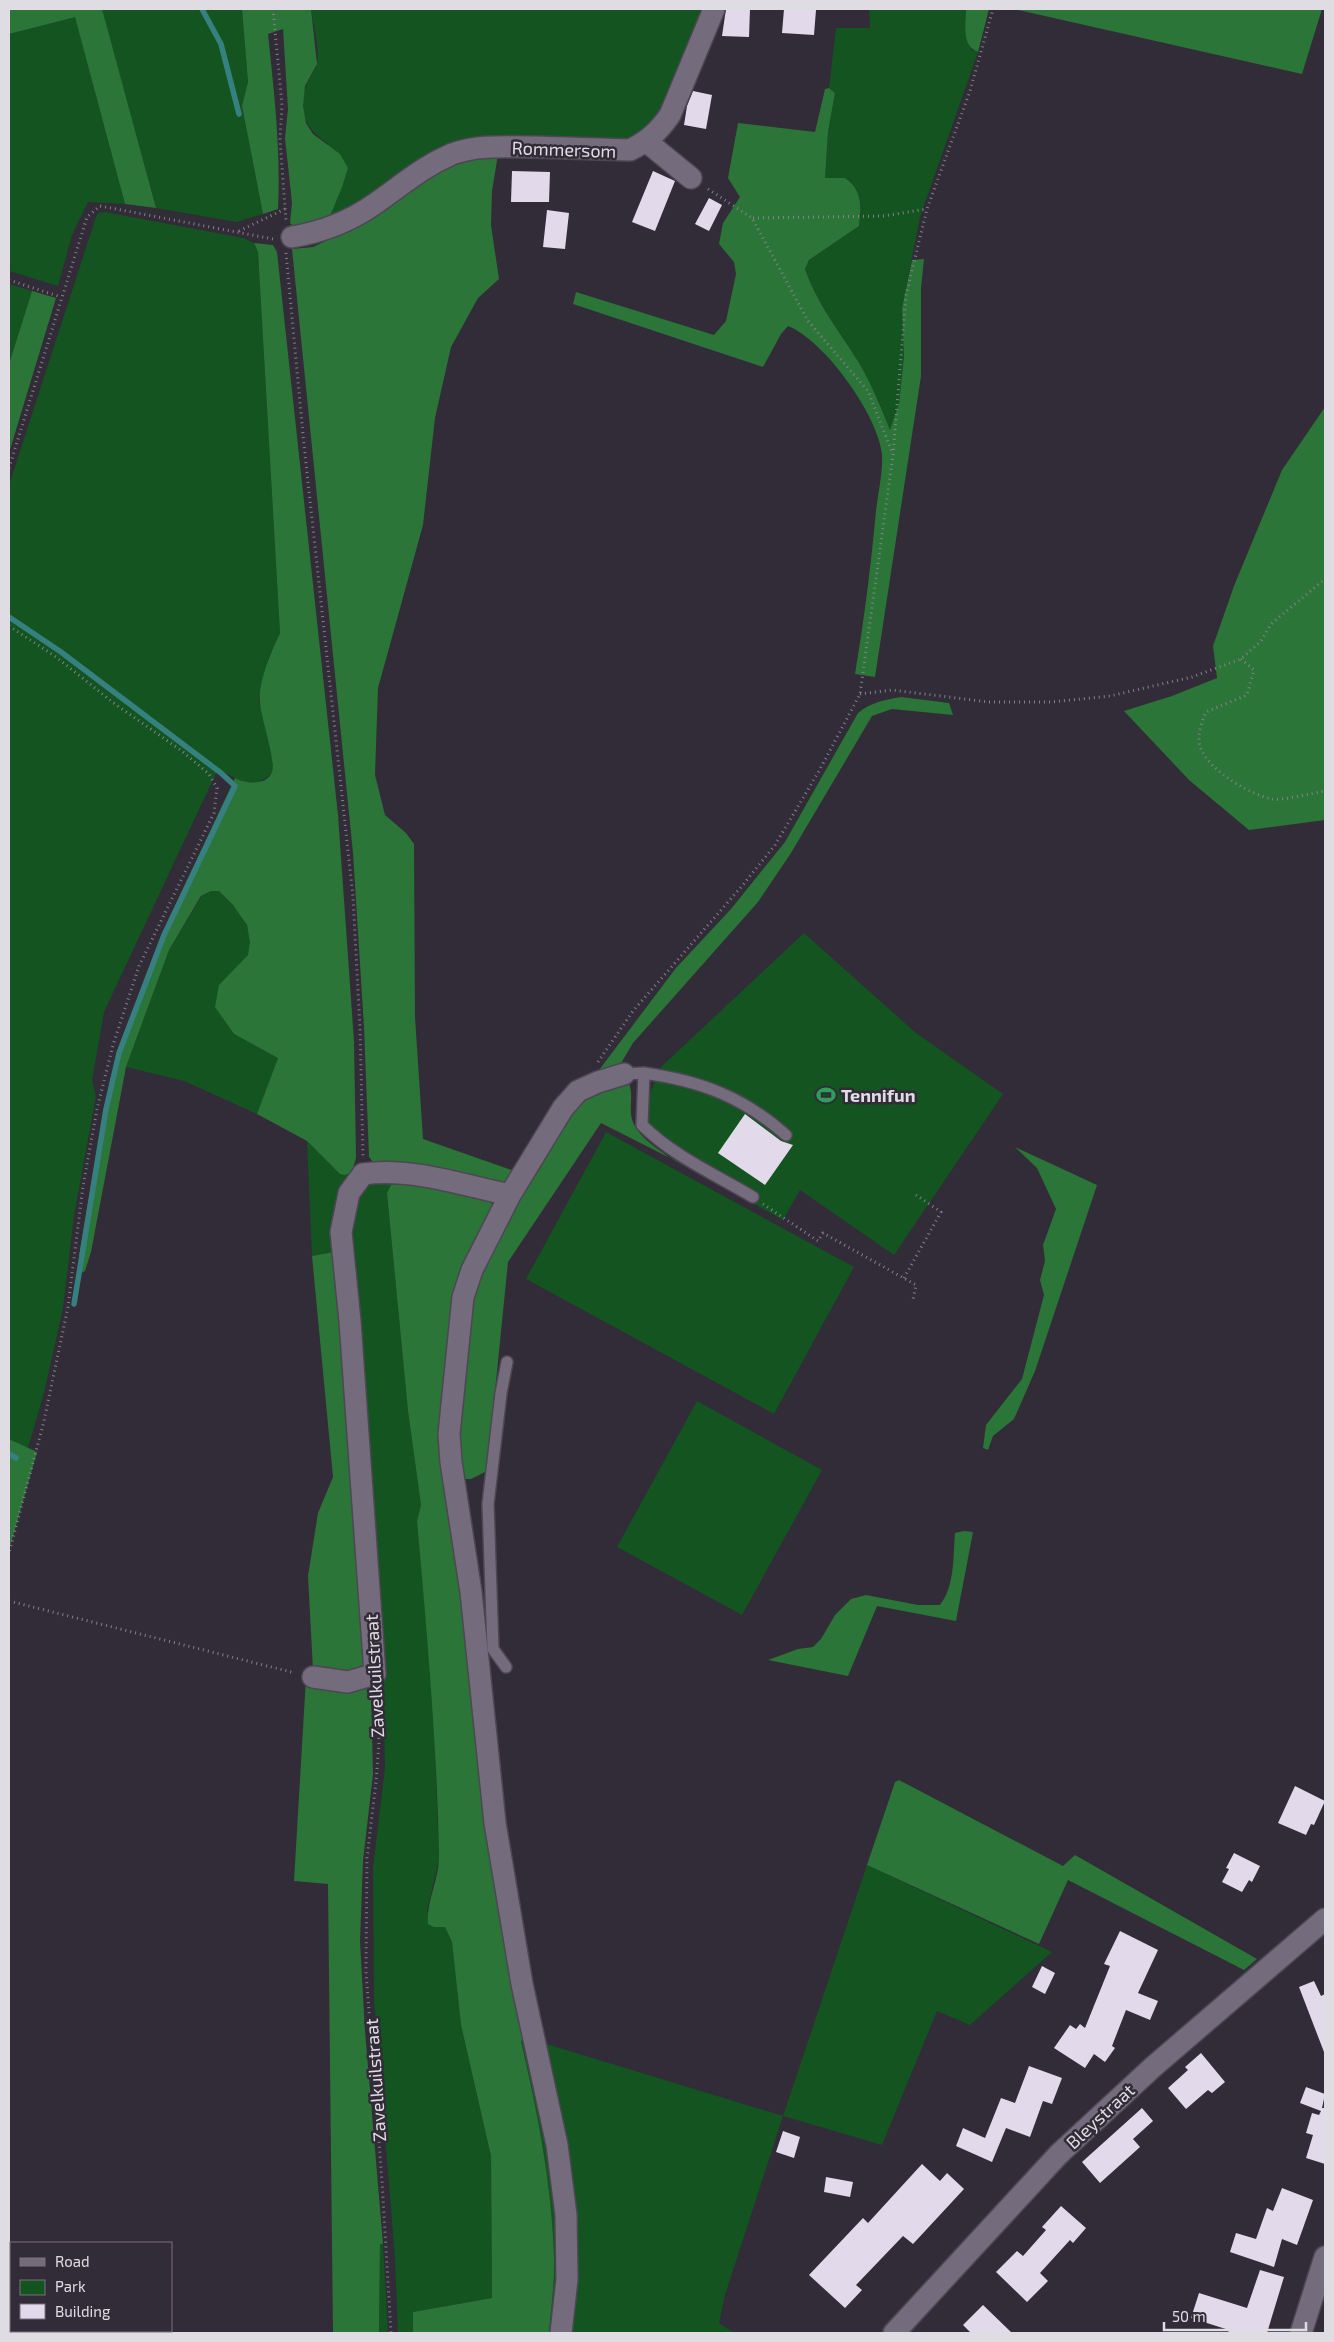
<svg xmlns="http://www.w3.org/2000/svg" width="1334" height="2342" font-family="'Exo 2',sans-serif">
<rect width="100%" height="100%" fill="#322b38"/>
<path fill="#135421" d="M101,9h141l6,73 -6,24 21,108 -27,8 -80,-14z
M311,9h393l-46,117 -17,13 -112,2 -141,47 -68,35 8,-79c-21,-14 -33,-34 -21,-60 2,-7 9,-14 10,-21 3,-17 -4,-37 -6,-54z
M869,9h97v24l6,17 6,2 -58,165 -18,91 2,48 -5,48 -9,27c-8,-24 -18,-46 -31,-67 -19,-32 -42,-60 -54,-95l4,-9 50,-34c2,-19 4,-36 -14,-48l-20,1 3,-47 7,-39 -6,-5 7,-60h34z
M75,16l50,188 -37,-2 -16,33 -14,51 -49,-15v-237z
M105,212l138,26 11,5 4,9 22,381 -11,24 -10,44 13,57 1,13 -4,5 -12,7 -15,-1 -24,-13 -114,243 -12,68 4,16 -22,120 -11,92 -19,85 -16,55 -19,-9v-954l86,-265 3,-7z
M9,284l23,7 -23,73z
M211,891h8c16,16 39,38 29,63 -5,12 -20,23 -29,31l15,49 44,24 -21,56 -73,-33 -58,-14 43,-117 33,-54z
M804,933l112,100 87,61 -109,161 -94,-65 -17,30 -113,-62 6,-13c-7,-4 -18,-9 -23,-15 -15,-19 1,-46 9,-64z
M606,1132l248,135 -80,147 -248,-135z
M307,1141l33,33 12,-2 -5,12 -9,11 -4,13 -4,20 3,24 -21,4z
M368,1182h30l-11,11 21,218 13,94 -4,16 16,171 6,168 -12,51 7,16 11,-1 7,16 9,83 30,131 1,142 -79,14v21h-15l-3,-75 -21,-259 -1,-131 12,-100 -2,-92 -35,-451 12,-36z
M697,1401l125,69 -80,145 -125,-68z
M867,1865l185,87 -82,73 -33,-14 -55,134 -99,-29 -58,179 -6,28 15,10h-167l-27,-291 243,74z
M527,2038l32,185 -3,110h-7c2,-25 6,-51 5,-76 -2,-73 -18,-146 -33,-216z
M380,2243l3,1 5,89h-9z"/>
<path fill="#2b7538" d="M9,9h93l54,199 -31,-4 -50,-187 -66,17z
M242,9h69l6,55 -12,22 -2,20 3,17 7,11 27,20 8,14 -6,19 -12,29 -35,12 -5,-5 2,-20 -7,-65 3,-29 -5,-80 -15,5c6,57 13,117 10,175l-15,5 -21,-108 6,-24z
M966,9h23l-11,43c-17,-6 -12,-29 -12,-43z
M1014,9h308l-20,65z
M829,88l6,5 -7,39 -3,46h20c18,12 16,29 14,48l-50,34 -4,9c12,35 35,63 54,94 13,22 22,44 31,67l9,-26 5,-48 -2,-48 10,-48 12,-1 -3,29v88l-46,301 -20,-3c9,-54 16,-108 21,-163 2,-18 7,-39 6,-57 -4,-39 -58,-114 -94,-128l-7,8 -18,33 -190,-63 3,-12 138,43 12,-14 10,-47 -2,-12 -15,-18 4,-21 17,-26 -12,-19 10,-55 77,9 10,-43z
M498,154l-6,37 -1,34 8,54 -21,19 -27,49 -16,71 -12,107 -45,163 -3,87 10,40 21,18 8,11 1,173 8,122 94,33 -7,14 -136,-23 -5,-6 -5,-130 -11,-174 -61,-604 21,-2 46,-22 84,-66z
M254,243l19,2 4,7 61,563 16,226 2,117 -4,14 -7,3 -5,-1 -33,-33 -50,-27 21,-56 -44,-24 -19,-27 4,-22 29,-30 2,-13 -3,-17 -14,-20 -14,-14h-8l-10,5 -32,54 -43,117 -35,185 -6,19 -6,3v-18l25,-148 13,-56 45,-118 73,-156c10,6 32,8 37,-6 4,-11 -11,-54 -12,-69 -2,-21 11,-51 20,-70l-22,-381z
M32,291l24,7 -47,155v-89z
M1325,407v413l-76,10 -60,-50 -65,-69 48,-15 45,-18 -4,-32 21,-60 48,-116z
M901,697l48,6 4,12 -61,-6 -20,7 -81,137 -33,49 -125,141 -13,22 -27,13 83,-110 55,-59 54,-67 73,-129c13,-11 27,-13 43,-16z
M623,1082l6,1c4,11 1,20 2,31 2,20 25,33 39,44l-69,-35 -93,139 -21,209 -16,8h-12l-4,-42 13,-131 26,-69 81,-133 13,-10z
M1015,1147l82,38 -62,186 -21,48 -21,17 -5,14 -5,-2 3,-23 36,-46 22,-84 -4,-15 5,-19 -2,-16 13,-36 -19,-41z
M398,1182l80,12 11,5 4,7 -50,222 84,610 -6,3c16,70 31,143 33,216 1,25 -3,51 -5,76h-136v-21l79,-14 -1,-142 -30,-131 -9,-83 -7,-15h-11l-6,-3c-2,-23 11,-44 11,-67 -2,-113 -12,-224 -22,-336l4,-16 -13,-94 -21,-218 4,-8z
M333,1252l34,411 -6,10 -48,-3 -5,-94 10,-63 15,-36 -21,-221z
M9,1439l28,13 -28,98z
M964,1531l9,1 -17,89 -79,-15 -29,70 -80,-16 30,-11 15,-2 8,-8 14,-24 16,-16 15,-4 52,10h22c15,-19 13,-48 15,-72z
M306,1678l61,6 4,7 2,83 -10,87 -3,80 5,90 18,213h-3l-1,89h-46l-5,-449 -34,-3z
M899,1780l164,86 12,-11 182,104 -13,11 -176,-90 -29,64 -172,-79 28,-83z"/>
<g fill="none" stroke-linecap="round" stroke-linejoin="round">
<path stroke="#378080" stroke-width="5.5" d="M202,9l19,35 18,70
M9,617l52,35 160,121 14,13 -71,149 -45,118 -13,56 -32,195
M9,1454l7,4"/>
</g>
<path fill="#e2d9eb" d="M726,9h24l-1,28 -27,-1z
M784,9l32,1 -2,25 -32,-2z
M693,91l19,4 -6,34 -22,-4 3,-19z
M512,171l38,1 -1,30h-38z
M653,171l22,10 -20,50 -23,-9z
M709,198l13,7 -13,26 -14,-7z
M547,210l22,3 -4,36 -22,-2z
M745,1114l36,27 12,4 -28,40 -47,-32z
M1295,1786l30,15 -11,24 -3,-1 -5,11 -28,-12z
M1234,1853l26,13 -8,16 -3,-2 -7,12 -20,-10 7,-13 -3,-1z
M1120,1931l38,19 -20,43 20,8 -8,19 -24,-10 -14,36 3,2 -10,14 -11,-8 -9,14 -31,-20 16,-23 6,4 4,-5 5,4 25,-62 -6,-2z
M1042,1966l13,7 -10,21 -13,-7z
M1314,1981l7,15 4,-2 -1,58 -25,-65z
M1201,2053l24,29 -13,11 -4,-3 -22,19 -18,-21 20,-18 -3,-3z
M1029,2066l33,12 -10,26 -9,-3 -13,36 -24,-9 -14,34 -36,-16 7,-18 22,10 16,-40 14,5z
M1306,2087l19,7 -3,14h3v56l-19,-6 7,-23 -7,-2 6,-20 7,2 2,-4 -21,-8z
M1142,2108l11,13 -20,18 7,8 -40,36 -18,-21z
M783,2131l17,6 -6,21 -18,-6z
M922,2164l18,17 7,-8 17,16 -51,55 -10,-8 -47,49 6,5 -17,18 -36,-33 54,-57 5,5z
M826,2177l27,5 -3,15 -26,-5z
M1282,2188l31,12 -16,45 -15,-6 -8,28 -44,-15 6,-19 20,6 11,-31 6,3z
M1061,2206l25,22 -13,15 -3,-3 -30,33 8,8 -21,21 -31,-30 21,-21 6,5 23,-26 -4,-3z
M1260,2270l24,7 -17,56h-39l1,-3 -38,-12 8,-25 48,15z
M983,2305l29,28h-41l-8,-8z"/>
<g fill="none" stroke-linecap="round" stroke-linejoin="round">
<g stroke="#4d4753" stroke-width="14">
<path id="service" d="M644,1073c57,8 99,24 142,62
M624,1074l20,-1 -2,52c31,31 74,50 111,72
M506,1667l-13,-18 -5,-145 13,-111 6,-31"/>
</g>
<g stroke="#4d4753" stroke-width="24">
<path id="minor" d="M647,142l44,36
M292,237c30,-5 59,-16 84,-34 26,-18 46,-36 76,-49 27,-10 55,-7 83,-7 32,1 63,2 95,3 18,-9 28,-18 40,-35l44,-106
M313,1677l35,5 27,-8 -25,-353 -9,-89 8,-39 14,-19c48,-7 100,11 147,21
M561,2333l6,-54 -1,-64 -9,-70 -35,-161 -27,-161 -24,-231 -20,-130 -2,-28 14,-137 9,-27 38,-75 53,-87 15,-17 20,-9 26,-8
M894,2333l165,-179 94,-87 172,-148
M1301,2333l24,-76"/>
</g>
<path stroke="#86808b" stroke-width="3" stroke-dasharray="1 4" stroke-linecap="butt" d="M273,9l9,96 -2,35 6,80
M708,189l44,29 56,103 60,70 24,61
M753,218l130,-2 44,-7
M239,231l48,-23
M286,253l18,192 49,452 7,131 3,128
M9,280l52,17
M9,468l78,-251 13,-11 173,33
M9,626l47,31 59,47 67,47 27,23 8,14 -3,25 -75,153 -26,79 -16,64 -14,77 -15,121 -24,114 -35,132
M1241,659l13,11 -7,25 -41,17c-5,11 -10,26 -5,37 10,23 48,45 71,50 9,2 41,-6 53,-8
M860,694l32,-4 97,12h62l59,-6 82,-19 49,-18 20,-18 10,-17 54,-45
M598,1062l35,-51 109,-125 33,-41 44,-74 41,-77 33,-239 13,-160 21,-86 43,-118 23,-82
M763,1204l55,37 5,-8 93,52 -3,15
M904,1278l37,-66 -25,-17
M9,1601l286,72
M376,1693l3,49 -3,40 -9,76 -1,114 16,209 9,152"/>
<use href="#service" stroke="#746c7c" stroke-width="11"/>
<use href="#minor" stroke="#746c7c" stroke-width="21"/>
</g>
<defs>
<g id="stadium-bare" transform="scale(1.5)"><path d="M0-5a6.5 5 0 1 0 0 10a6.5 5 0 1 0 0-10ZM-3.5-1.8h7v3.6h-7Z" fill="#2e9e5b" stroke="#322b38" stroke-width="2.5" paint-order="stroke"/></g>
</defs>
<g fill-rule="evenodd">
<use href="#stadium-bare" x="826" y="1095"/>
</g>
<g text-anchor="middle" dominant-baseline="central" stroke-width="5" stroke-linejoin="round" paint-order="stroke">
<g font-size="18" fill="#e0dce4" stroke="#322b38">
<text transform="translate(564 149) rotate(2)">Rommersom</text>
<text transform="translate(374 1676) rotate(-93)">Zavelkuilstraat</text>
<text transform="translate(375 2080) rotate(-94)">Zavelkuilstraat</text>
<text transform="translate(1100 2116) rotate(-43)">Bleystraat</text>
</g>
<g font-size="18" font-weight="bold" fill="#e0dce4" stroke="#322b38" text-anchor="start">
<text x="841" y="1095">Tennifun</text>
</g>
</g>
<rect width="1334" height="2342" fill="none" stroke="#e0dce4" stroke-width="20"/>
<rect x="10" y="2242" width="162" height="90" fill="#322b38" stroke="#78727d"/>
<rect x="20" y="2258" width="25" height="8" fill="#746c7c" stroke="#78727d"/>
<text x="55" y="2267" font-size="15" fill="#e0dce4">Road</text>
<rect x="20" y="2280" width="25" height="15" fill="#135421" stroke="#78727d"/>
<text x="55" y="2292" font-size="15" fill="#e0dce4">Park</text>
<rect x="20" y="2304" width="25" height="15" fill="#e2d9eb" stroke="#78727d"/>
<text x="55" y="2317" font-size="15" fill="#e0dce4">Building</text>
<path d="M1164 2322v8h142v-8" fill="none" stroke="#e0dce4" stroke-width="2.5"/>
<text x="1172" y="2322" font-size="15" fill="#e0dce4" stroke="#322b38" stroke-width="4" paint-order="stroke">50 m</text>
</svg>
